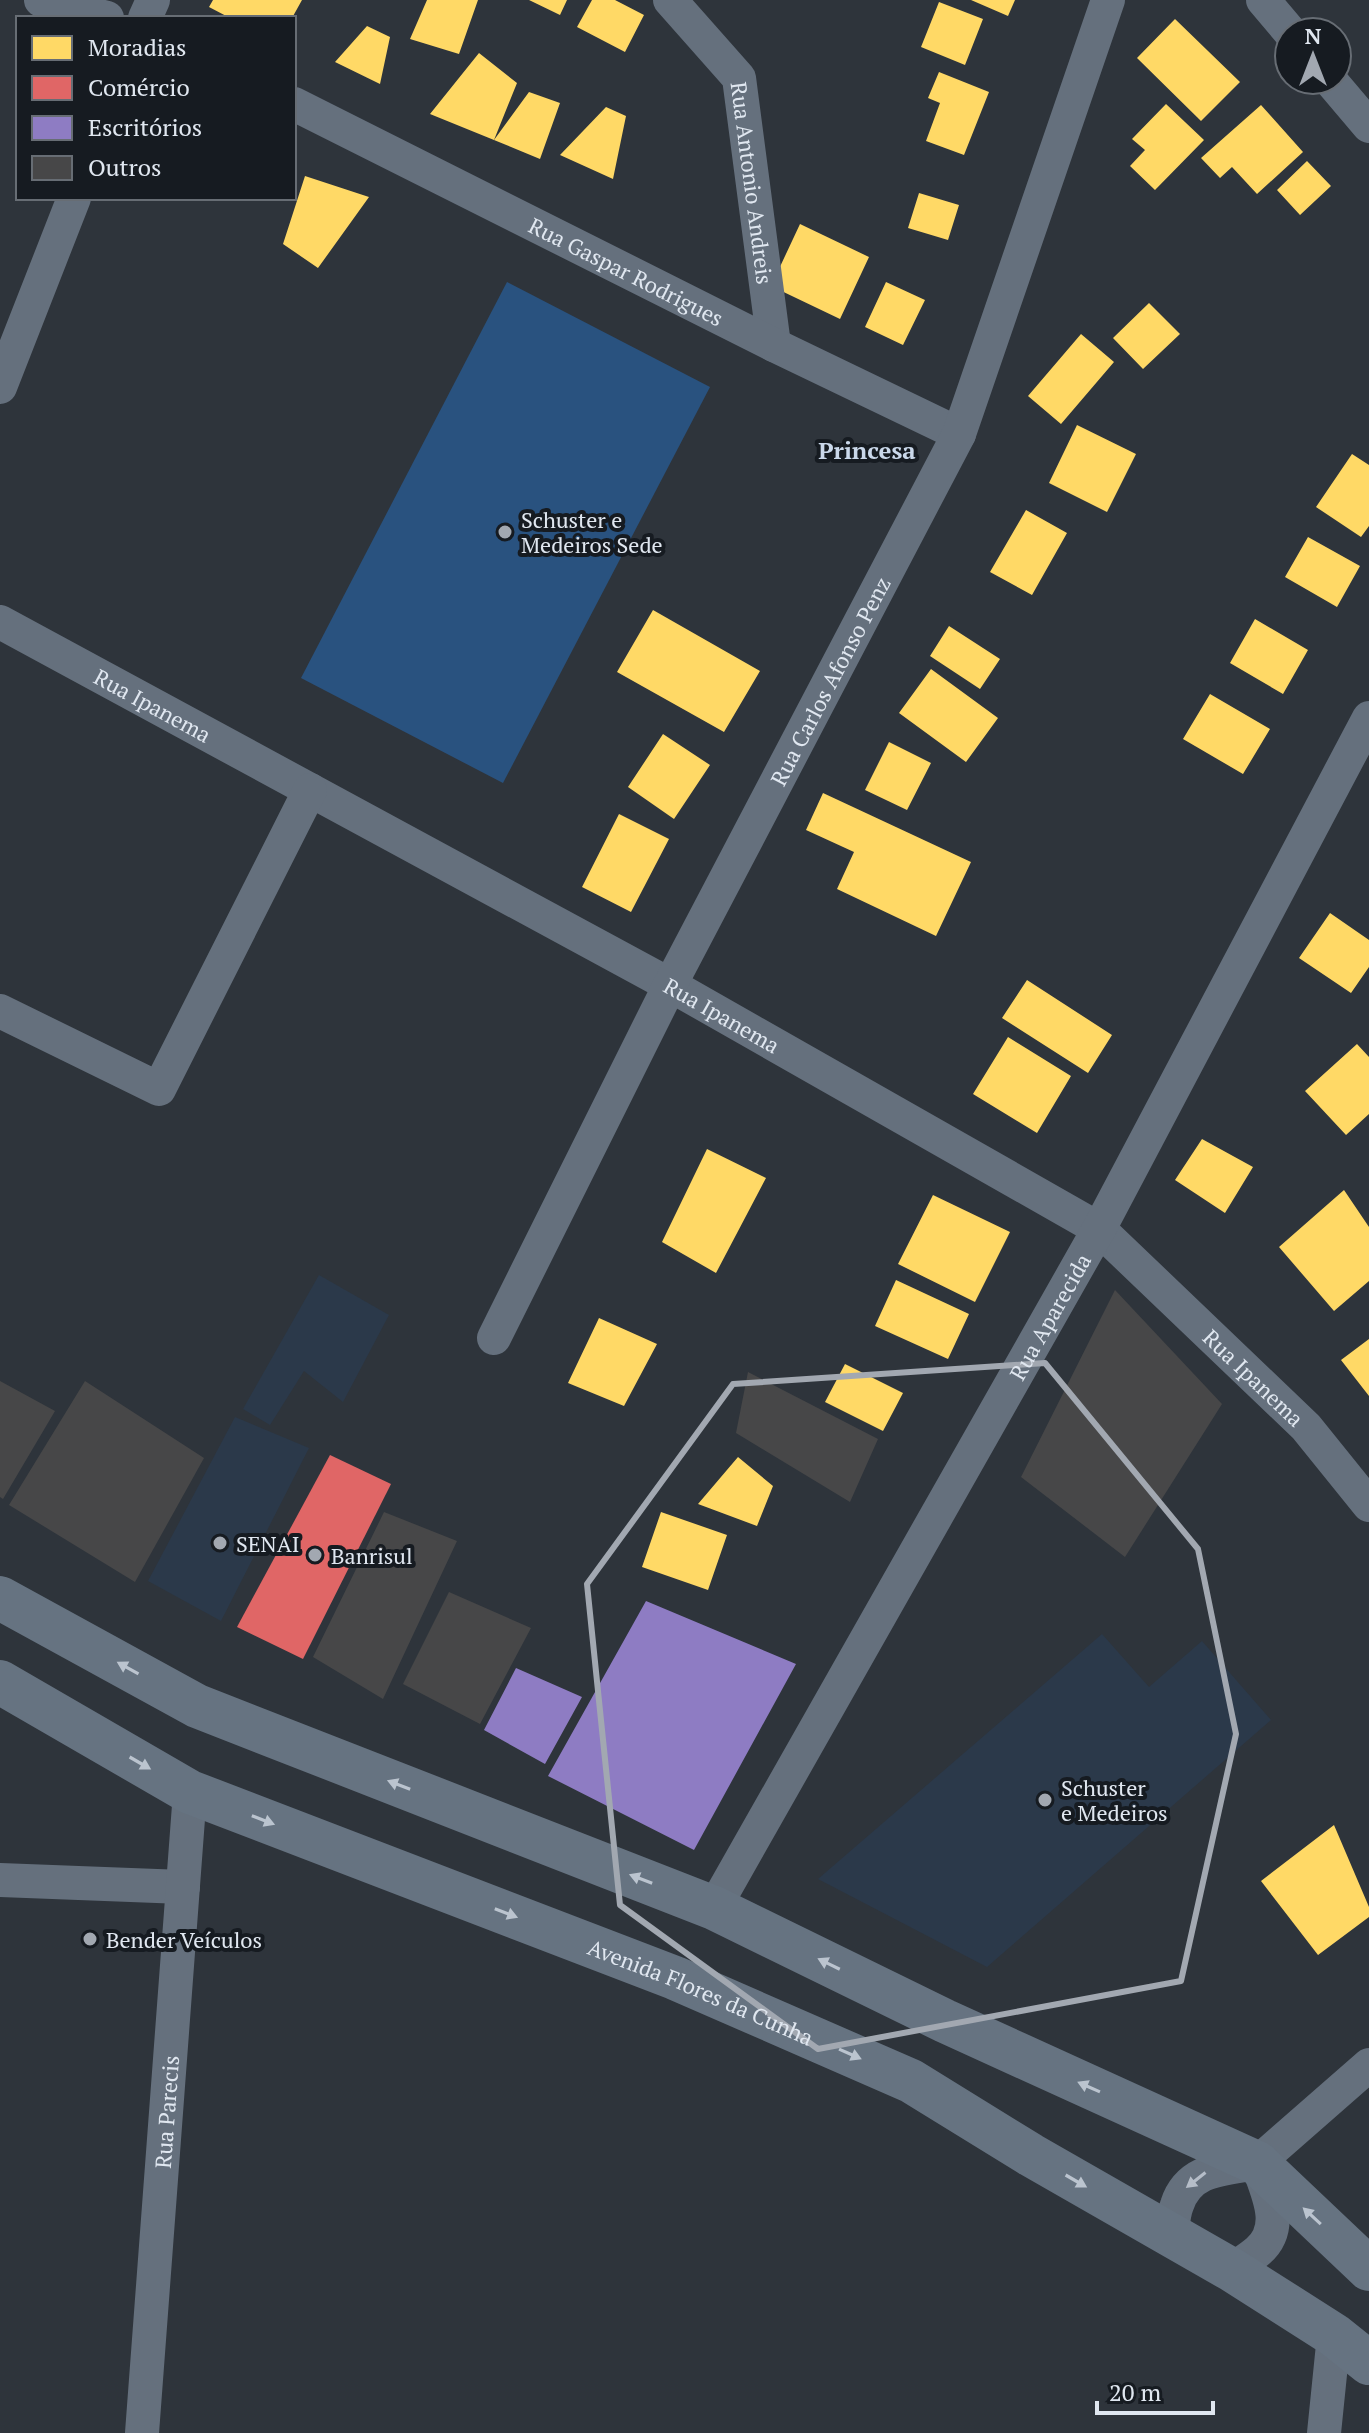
<svg xmlns="http://www.w3.org/2000/svg" width="1369" height="2433" font-family="'PT Serif',serif">
<rect width="100%" height="100%" fill="#2e343b"/>
<path fill="#2b394a" d="M319,1275l70,40 -46,87 -39,-31 -34,54 -27,-16z
M235,1417l74,31 -88,173 -73,-40z
M1102,1634l47,53 53,-46 69,79 -284,247 -169,-88z"/>
<path fill="#29527f" d="M507,282l203,105 -207,396 -202,-105z"/>
<path fill="#ffd966" d="M213,0h89l-10,18h-62l-21,-11z
M427,0h51l-19,54 -49,-15z
M529,0h38l-7,15z
M592,0h23l29,15 -19,37 -48,-25z
M971,0h44l-7,16z
M939,2l44,17 -18,46 -44,-18z
M1175,19l65,63 -39,39 -64,-63z
M367,26l23,11 -10,47 -45,-22z
M479,53l38,30 -23,57 -64,-26z
M939,72l50,20 -25,63 -38,-14 14,-38 -12,-5z
M529,92l31,11 -20,56 -46,-19z
M1166,104l38,36 -49,50 -25,-24 15,-16 -13,-11z
M1261,105l42,47 -46,42 -25,-27 -12,11 -19,-20z
M606,107l20,9 -13,63 -53,-24z
M1307,161l24,25 -31,29 -23,-25z
M305,176l64,21 -51,71 -35,-24z
M919,193l40,12 -11,35 -40,-12z
M800,224l69,33 -29,62 -69,-33z
M886,282l39,18 -22,45 -38,-18z
M1149,303l31,31 -37,35 -30,-31z
M1081,334l33,28 -53,62 -33,-28z
M1077,425l59,29 -29,58 -58,-29z
M1352,454l17,11v61l-8,11 -45,-30z
M1026,510l41,23 -35,62 -42,-23z
M1308,537l52,29 -23,41 -52,-30z
M653,610l107,61 -36,61 -107,-60z
M1255,619l53,31 -25,44 -53,-31z
M949,626l51,33 -20,30 -50,-33z
M931,669l67,49 -32,44 -67,-49z
M1210,694l60,35 -27,45 -60,-35z
M663,734l47,31 -36,54 -46,-32z
M889,742l42,21 -24,47 -42,-20z
M823,793l148,69 -35,74 -99,-47 17,-37 -48,-22z
M619,814l50,25 -38,73 -49,-25z
M1330,913l39,27v27l-18,26 -52,-35z
M1027,980l85,55 -24,38 -86,-55z
M1008,1037l63,39 -34,57 -64,-39z
M1357,1044l12,13v57l-23,21 -41,-44z
M1202,1139l51,28 -28,46 -50,-33z
M707,1149l59,29 -50,95 -54,-31z
M1344,1190l25,37v54l-35,30 -55,-64z
M933,1195l77,37 -35,70 -77,-38z
M896,1280l73,34 -21,45 -73,-33z
M599,1318l58,26 -33,62 -56,-23z
M1369,1339v57l-28,-36z
M845,1364l58,29 -20,38 -58,-29z
M738,1457l35,29 -16,40 -59,-22z
M661,1512l66,23 -19,55 -66,-23z
M1334,1825l35,82v10l-51,38 -57,-74z"/>
<path fill="#e06666" d="M330,1455l61,29 -88,175 -66,-32z"/>
<path fill="#8e7cc3" d="M646,1601l150,63 -102,186 -146,-74z
M516,1668l66,29 -37,67 -61,-34z"/>
<path fill="#474748" d="M1115,1290l107,114 -97,153 -104,-80z
M748,1372l130,67 -28,63 -114,-69z
M0,1381l55,30 -52,88 -3,-2z
M85,1381l119,77 -69,124 -126,-77z
M384,1512l73,29 -74,158 -70,-42z
M449,1592l82,36 -51,96 -77,-40z"/>
<g fill="none" stroke-linecap="round" stroke-linejoin="round">
<g stroke="#65707d" stroke-width="34">
<path d="M41,0l66,18"/>
<path id="s1" d="M670,0l69,78 35,267"/>
<path d="M1263,0l27,32"/>
<path d="M145,18l8,-18"/>
<path d="M1330,80l39,46"/>
<path id="s2" d="M294,104l480,241 185,89"/>
<path d="M0,387l74,-189"/>
<path id="s3" d="M0,622l670,363 429,244 207,198 63,78"/>
<path d="M0,1011l159,78 151,-299"/>
<path id="s4" d="M494,1338l176,-353 289,-551 149,-434"/>
<path d="M0,1880l183,7"/>
<path id="s5" d="M714,1908l385,-679 270,-511"/>
<path d="M1257,2163l112,-98"/>
<path d="M1171,2237c2,-10 2,-22 6,-32 12,-37 47,-36 80,-42"/>
<path d="M1232,2270c8,-6 18,-12 26,-19 28,-24 9,-59 -1,-88"/>
<path id="s6" d="M142,2433l48,-641"/>
<path d="M1324,2433l10,-98"/>
</g>
<g stroke="#667381" stroke-width="44">
<path d="M0,1598l197,108 517,202 231,113 312,142 112,106"/>
<path id="s7" d="M0,1682l190,110 485,186 236,103 120,74 201,115 102,65 35,28"/>
</g>
</g>
<defs><path id="oneway-solid" d="M-6-.8H1V-3.2L6.5 0L1 3.2V.8H-6Z" transform="scale(2)"/></defs>
<g fill="#bbc4cf">
<use href="#oneway-solid" transform="translate(128 1668) rotate(-151)"/>
<use href="#oneway-solid" transform="translate(140 1763) rotate(30)"/>
<use href="#oneway-solid" transform="translate(399 1785) rotate(-159)"/>
<use href="#oneway-solid" transform="translate(263 1820) rotate(21)"/>
<use href="#oneway-solid" transform="translate(641 1879) rotate(-159)"/>
<use href="#oneway-solid" transform="translate(506 1913) rotate(21)"/>
<use href="#oneway-solid" transform="translate(829 1964) rotate(-154)"/>
<use href="#oneway-solid" transform="translate(850 2054) rotate(24)"/>
<use href="#oneway-solid" transform="translate(1089 2087) rotate(-156)"/>
<use href="#oneway-solid" transform="translate(1076 2181) rotate(30)"/>
<use href="#oneway-solid" transform="translate(1312 2216) rotate(-137)"/>
</g>
<use fill="#b5bdc8" href="#oneway-solid" transform="translate(1196 2180) rotate(142)"/>
<path fill="none" stroke="#a2a8b1" stroke-width="6" stroke-linejoin="round" d="M1045,1363l153,186 38,185 -55,247 -363,68 -198,-144 -33,-321 146,-200z"/>
<g fill="#a2a8b1" stroke="#161b21" stroke-width="3">
<circle cx="505" cy="532" r="8"/>
<circle cx="220" cy="1543" r="8"/>
<circle cx="315" cy="1555" r="8"/>
<circle cx="1045" cy="1800" r="8"/>
<circle cx="90" cy="1939" r="8"/>
</g>
<g text-anchor="middle" dominant-baseline="central" stroke-width="8" stroke-linejoin="round" paint-order="stroke">
<g font-size="22" fill="#e0e7f0" stroke="#161b21">
<text stroke="none"><textPath href="#s1" startOffset="210">Rua Antonio Andreis</textPath></text>
<text stroke="none"><textPath href="#s2" startOffset="372">Rua Gaspar Rodrigues</textPath></text>
<text stroke="none"><textPath href="#s4" startOffset="738">Rua Carlos Afonso Penz</textPath></text>
<text stroke="none"><textPath href="#s3" startOffset="174">Rua Ipanema</textPath></text>
<text stroke="none"><textPath href="#s3" startOffset="822">Rua Ipanema</textPath></text>
<text stroke="none"><textPath href="#s5" startOffset="680">Rua Aparecida</textPath></text>
<text stroke="none"><textPath href="#s3" startOffset="1470">Rua Ipanema</textPath></text>
<text stroke="none"><textPath href="#s7" startOffset="768">Avenida Flores da Cunha</textPath></text>
<text stroke="none"><textPath href="#s6" startOffset="322">Rua Parecis</textPath></text>
</g>
<g font-size="22" fill="#e0e7f0" stroke="#161b21" text-anchor="start">
<text x="521" y="519">Schuster e<tspan x="521" dy="25">Medeiros Sede</tspan></text>
<text x="236" y="1543">SENAI</text>
<text x="331" y="1555">Banrisul</text>
<text x="1061" y="1787">Schuster<tspan x="1061" dy="25">e Medeiros</tspan></text>
<text x="106" y="1939">Bender Veículos</text>
</g>
<g font-size="24" font-weight="bold" fill="#cad8ea" stroke="#161b21">
<text x="867" y="450">Princesa</text>
</g>
</g>
<rect x="16" y="16" width="280" height="184" fill="#161b21" stroke="#676d74" stroke-width="2"/>
<rect x="32" y="36" width="40" height="24" fill="#ffd966" stroke="#676d74" stroke-width="2"/>
<text x="88" y="56" font-size="24" fill="#e0e7f0">Moradias</text>
<rect x="32" y="76" width="40" height="24" fill="#e06666" stroke="#676d74" stroke-width="2"/>
<text x="88" y="96" font-size="24" fill="#e0e7f0">Comércio</text>
<rect x="32" y="116" width="40" height="24" fill="#8e7cc3" stroke="#676d74" stroke-width="2"/>
<text x="88" y="136" font-size="24" fill="#e0e7f0">Escritórios</text>
<rect x="32" y="156" width="40" height="24" fill="#474748" stroke="#676d74" stroke-width="2"/>
<text x="88" y="176" font-size="24" fill="#e0e7f0">Outros</text>
<g transform="translate(1313 56)"><circle r="38" fill="#161b21" stroke="#676d74" stroke-width="2"/>
<path d="M0-6L14 30L0 20L-14 30Z" fill="#a2a8b1"/>
<text y="-12" font-size="22" font-weight="bold" text-anchor="middle" fill="#e0e7f0">N</text>
</g>
<path d="M1097 2401v12h116v-12" fill="none" stroke="#e0e7f0" stroke-width="4"/>
<text x="1109" y="2401" font-size="24" fill="#e0e7f0" stroke="#161b21" stroke-width="6" paint-order="stroke">20 m</text>
</svg>
